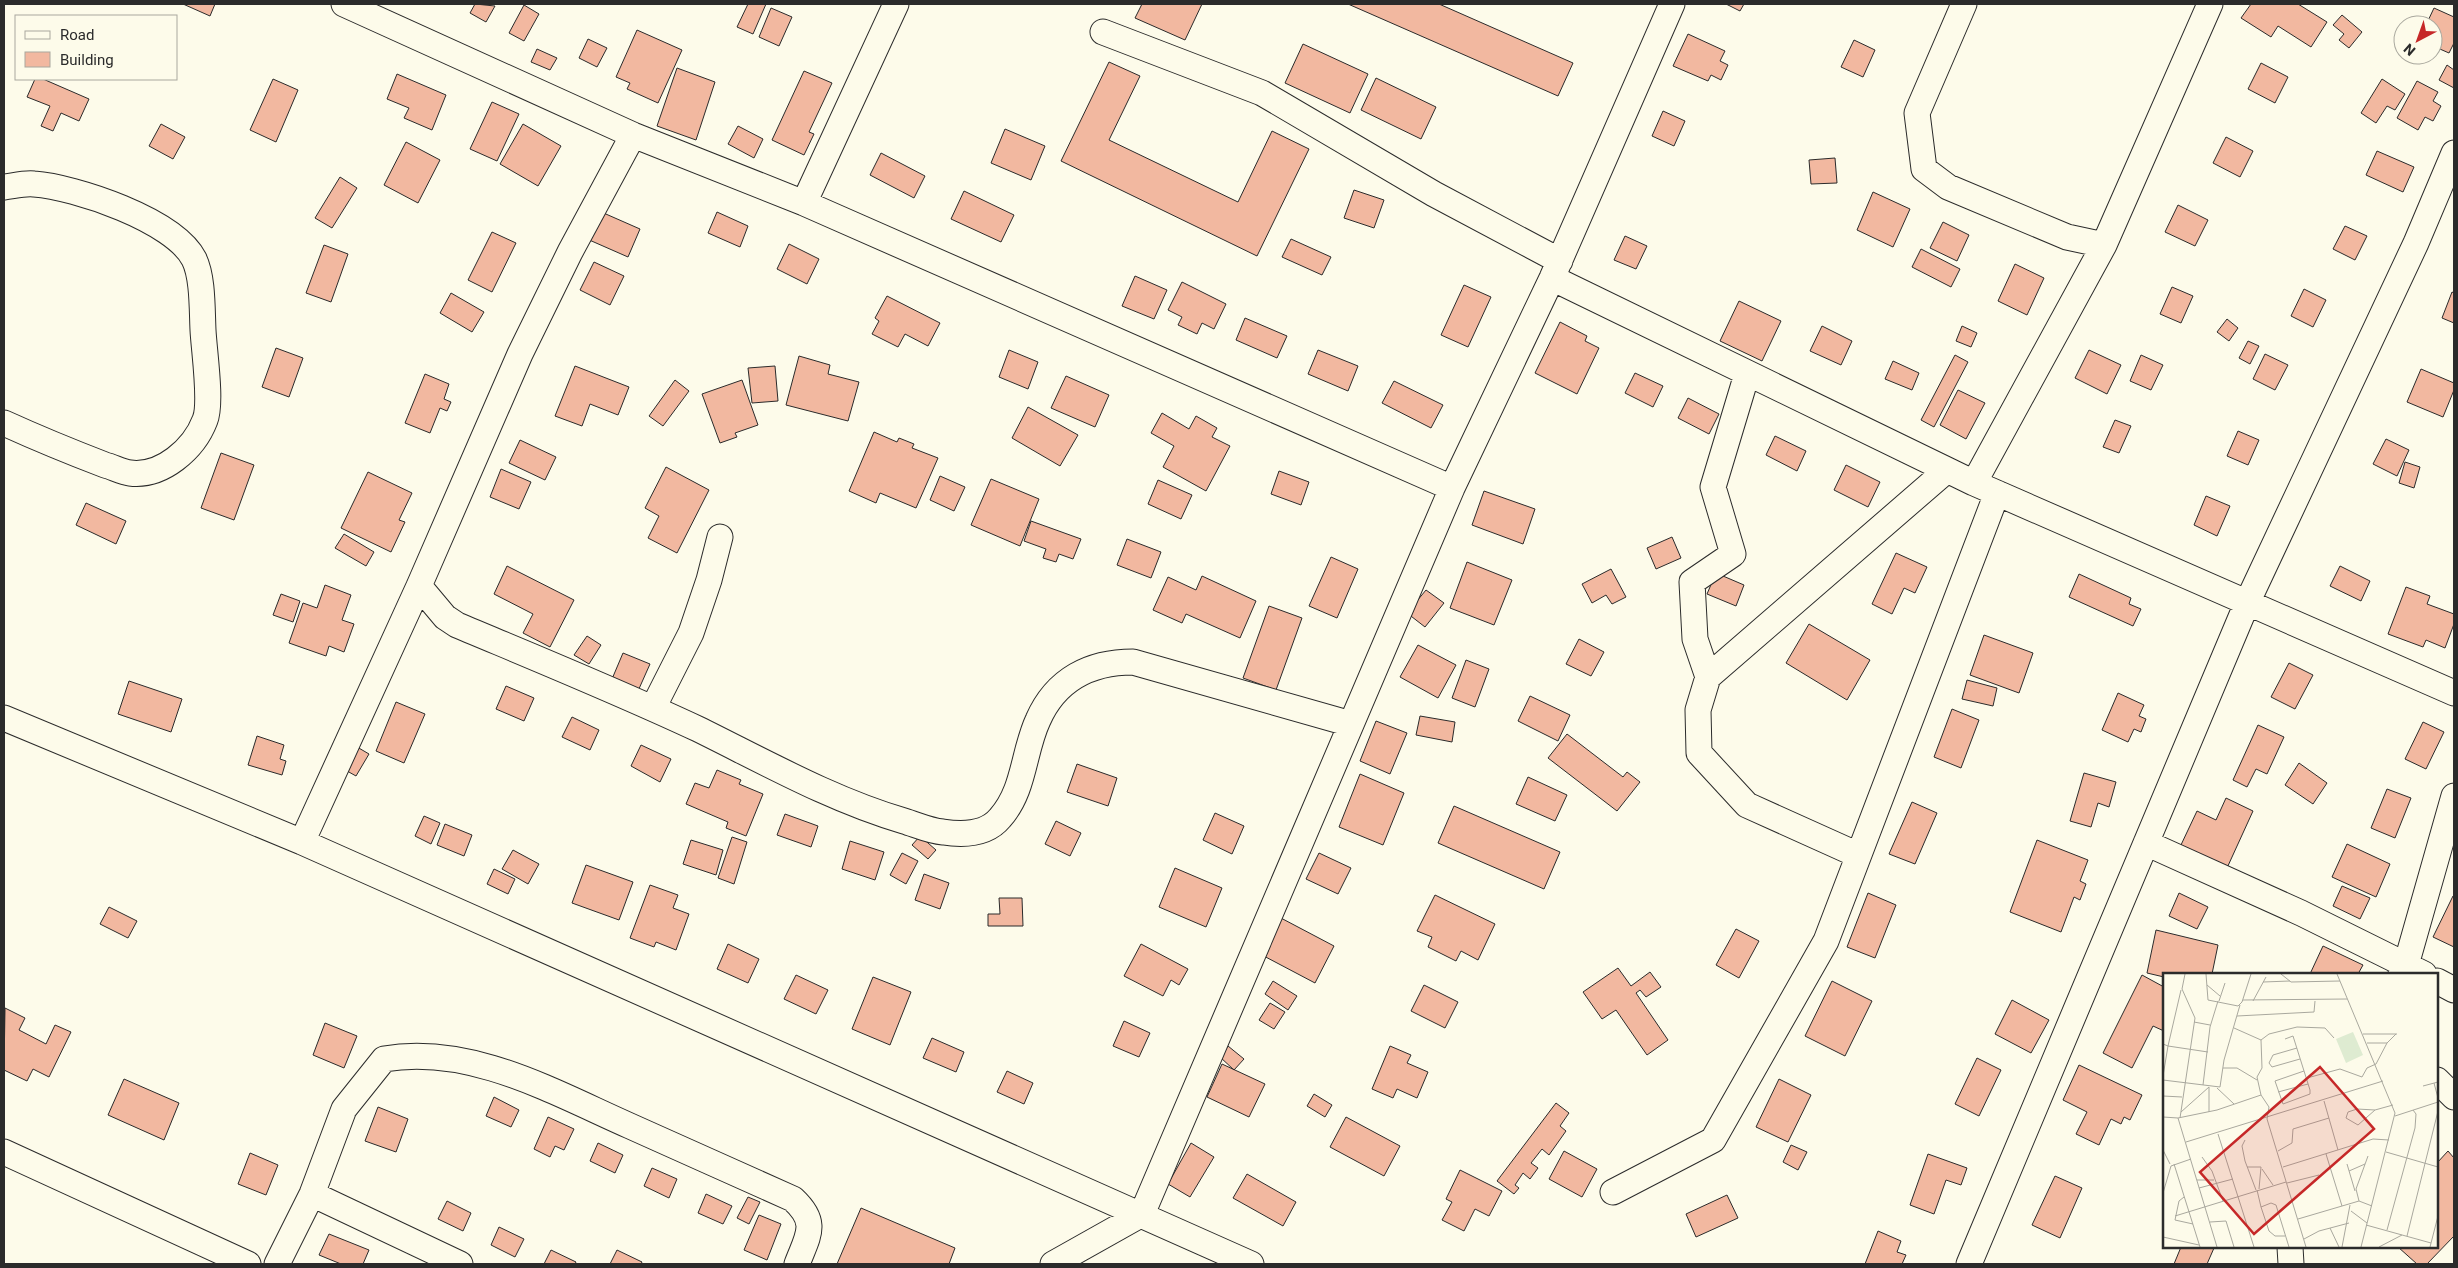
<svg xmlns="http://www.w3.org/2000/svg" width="2458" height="1268" font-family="Roboto,sans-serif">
<rect width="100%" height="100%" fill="#fdfbea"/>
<path fill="#f2b8a0" stroke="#2b2b2b" d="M183,4h32l-5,12z
M475,4l20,2 -9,16 -16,-9z
M748,4h18l-13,30 -16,-7z
M1142,4h60l-17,36 -50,-22z
M1348,4h91l134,59 -15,33z
M1726,4h18l-4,7z
M2251,4h47l29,18 -16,25 -33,-21 -7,11 -30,-19z
M524,5l15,9 -15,27 -15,-8z
M771,8l21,9 -13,29 -20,-9z
M2434,8l20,9v26l-5,10 -16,-7v-21h-7z
M2342,15l20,17 -13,16 -10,-8 5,-6 -11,-9z
M637,30l45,20 -24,53 -31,-14 3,-6 -14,-6z
M1688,34l37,17 -5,10 8,4 -7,15 -10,-5 -3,6 -35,-15z
M588,39l19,9 -10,19 -18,-9z
M1854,40l21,10 -12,27 -22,-10z
M1303,44l65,30 -18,39 -65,-30z
M537,49l20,9 -7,12 -19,-8z
M1109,62l31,14 -31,64 129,62 34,-71 37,18 -52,107 -196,-95z
M2261,63l27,14 -13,26 -27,-14z
M2447,65l7,5v18l-15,-8z
M677,68l38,14 -19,58 -39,-14z
M804,71l28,12 -23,49 5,2 -10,21 -32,-15z
M397,74l49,21 -14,35 -28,-12 5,-10 -22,-9z
M1376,78l60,29 -15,32 -60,-29z
M35,79h8l46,20 -10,22 -18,-8 -8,18 -12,-5 9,-20 -23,-9z
M273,79l25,11 -22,52 -26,-12z
M2382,79l23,15 -10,16 -8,-4 -11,17 -15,-10z
M2417,81l21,11 -5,9 8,5 -8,15 -8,-4 -7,13 -21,-12z
M492,102l27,12 -22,47 -27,-12z
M1663,111l22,10 -11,25 -22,-10z
M161,124l24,13 -12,22 -24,-13z
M523,124l38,22 -23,40 -38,-22z
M738,126l25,13 -9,19 -26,-14z
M1005,129l40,17 -14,34 -40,-17z
M2226,137l27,14 -13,26 -27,-14z
M406,142l34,18 -22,43 -34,-18z
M2377,151l37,16 -11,25 -37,-17z
M881,153l44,23 -11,22 -44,-23z
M1835,158l2,25 -26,1 -2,-24z
M340,177l17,11 -25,40 -17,-10z
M1354,190l30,10 -10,28 -30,-10z
M964,191l50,24 -13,27 -50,-23z
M1873,192l37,17 -17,38 -36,-17z
M2178,205l30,15 -13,26 -30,-14z
M599,211l41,18 -12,28 -41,-18z
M717,212l31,14 -8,21 -32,-14z
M1943,222l26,13 -12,26 -27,-13z
M2345,226l22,10 -12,24 -22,-11z
M492,232l24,11 -24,49 -24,-12z
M1625,236l22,10 -11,23 -22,-9z
M1291,239l40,18 -9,18 -40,-18z
M789,244l30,15 -12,25 -30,-15z
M324,245l24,9 -17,48 -25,-9z
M1921,249l39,20 -9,18 -39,-20z
M594,262l30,14 -14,29 -30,-15z
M2015,264l29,14 -17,37 -29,-14z
M1135,276l32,14 -13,29 -32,-13z
M1182,282l44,22 -12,25 -12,-6 -5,11 -19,-9 4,-8 -14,-7z
M1464,285l27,12 -23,50 -27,-12z
M2172,287l21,9 -12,27 -21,-9z
M2304,289l22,11 -13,27 -22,-11z
M2452,292l2,1v30l-12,-5z
M451,293l33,19 -12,20 -32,-19z
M887,296l53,27 -12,23 -23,-12 -7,13 -26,-13 7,-13 -4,-3z
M1739,301l42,20 -19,40 -42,-20z
M1245,318l42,18 -10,22 -41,-18z
M2227,319l11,9 -9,13 -12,-9z
M1560,322l27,14 -2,5 14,7 -22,46 -42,-21z
M1822,326l30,15 -11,24 -31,-14z
M1962,326l15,7 -6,14 -15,-6z
M2248,341l11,5 -9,18 -11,-6z
M276,348l27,10 -14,39 -27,-10z
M1009,350l29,12 -10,27 -29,-12z
M1318,350l40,16 -10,25 -40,-17z
M2089,350l32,15 -14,29 -32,-16z
M2265,354l23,11 -13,25 -22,-11z
M1955,355l13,7 -34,65 -13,-7z
M2141,355l22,10 -12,25 -21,-9z
M799,356l31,9 -2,9 31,8 -11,39 -62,-16z
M1893,361l26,12 -7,17 -27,-11z
M575,366l54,21 -11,28 -28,-11 -8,22 -27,-10z
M775,366l3,35 -26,2 -4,-35z
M2421,369l33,14v7l-11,27 -36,-15z
M1635,373l28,13 -10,21 -28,-14z
M425,374l24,10 -5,15 7,3 -4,9 -7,-3 -10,25 -25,-10z
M1066,376l43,19 -14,32 -44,-19z
M675,380l14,11 -26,35 -14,-10z
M742,380l16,45 -23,8 2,4 -17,6 -18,-49z
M1394,381l49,24 -12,23 -49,-25z
M1958,390l27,13 -19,36 -26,-14z
M1688,398l31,16 -10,20 -31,-16z
M1028,407l50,28 -18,31 -48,-28z
M1162,413l27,16 7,-13 21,12 -5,9 18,9 -24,45 -43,-24 11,-21 -23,-13z
M2115,420l16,6 -12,27 -16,-6z
M2238,431l21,9 -11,25 -21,-9z
M874,432l23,10 2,-4 15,6 -2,4 26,10 -22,50 -36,-15 -4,10 -27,-12z
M1775,436l31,15 -9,20 -31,-16z
M2386,439l23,11 -12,26 -24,-12z
M520,440l36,17 -11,23 -36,-17z
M221,453l33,12 -20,55 -33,-12z
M2405,462l15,5 -6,21 -15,-5z
M1846,465l34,17 -12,25 -34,-17z
M666,467l43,23 -32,63 -29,-15 11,-22 -14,-8z
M501,469l30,13 -12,27 -29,-12z
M1279,471l30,11 -8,23 -30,-11z
M368,472l44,21 -13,27 6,2 -14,30 -50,-24z
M940,476l25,11 -11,24 -24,-11z
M991,479l48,20 -19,47 -49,-21z
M1158,480l34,15 -11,24 -33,-15z
M1484,491l51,18 -12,35 -51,-19z
M2206,496l24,10 -13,30 -23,-11z
M86,503l40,18 -10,23 -40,-19z
M1031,521l50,18 -8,20 -14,-5 -3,8 -13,-4 3,-9 -22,-8z
M344,534l30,18 -8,14 -31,-18z
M1672,537l9,21 -25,11 -9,-21z
M1127,539l34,13 -10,26 -34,-13z
M1896,553l31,14 -12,26 -11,-5 -12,26 -20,-10z
M1331,557l27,12 -21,49 -28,-12z
M1467,562l45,18 -18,45 -44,-17z
M507,566l67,34 -24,47 -27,-14 10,-19 -39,-20z
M2340,566l30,15 -9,20 -31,-15z
M1611,569l15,28 -14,7 -6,-9 -14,8 -10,-19z
M1716,573l28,12 -8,21 -29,-12z
M2079,574l52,24 -2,6 12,5 -8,17 -64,-29z
M1202,576l54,25 -16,37 -54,-24 -4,9 -29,-13 15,-33 28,13z
M325,585l26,10 -9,25 12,4 -10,28 -15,-6 -3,10 -37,-13 14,-40 14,5z
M2406,587l24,9 -3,8 27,10v10l-9,24 -19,-8 -3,7 -35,-13z
M1426,590l18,13 -19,24 -18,-14z
M281,594l19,7 -7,21 -20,-7z
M1269,606l33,12 -26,72 -33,-12z
M1809,624l61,36 -23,40 -61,-37z
M1984,635l49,18 -14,40 -49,-18z
M587,636l14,9 -12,19 -15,-9z
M1579,639l25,13 -13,24 -25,-12z
M1418,645l38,20 -18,33 -38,-21z
M623,653l27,11 -12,27 -26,-12z
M1466,660l23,9 -14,38 -23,-9z
M2289,663l24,12 -18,34 -24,-12z
M1967,680l30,8 -4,18 -31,-7z
M129,681l53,18 -11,33 -53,-18z
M506,686l28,12 -10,23 -28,-12z
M2118,693l26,12 -5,11 7,3 -5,13 -7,-3 -6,13 -26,-12z
M1530,696l40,19 -12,26 -40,-20z
M396,702l29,12 -21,49 -28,-12z
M1952,709l27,11 -18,48 -27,-11z
M1420,716l35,6 -3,20 -36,-7z
M572,717l27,13 -9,20 -28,-13z
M1376,721l31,12 -17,41 -30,-13z
M2423,722l21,10 -18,37 -21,-10z
M2258,725l26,12 -17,37 -11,-5 -9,18 -14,-7z
M1567,734l56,43 4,-5 13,10 -23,29 -69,-53z
M257,736l27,9 -4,14 6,2 -4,14 -34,-10z
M352,744l17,10 -13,22 -16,-9z
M641,745l30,14 -11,23 -29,-16z
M2299,763l28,20 -14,21 -28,-19z
M1077,764l40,14 -9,28 -41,-14z
M717,770l24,10 -2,4 24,10 -17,42 -20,-8 2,-6 -42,-18 9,-21 14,5z
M2084,773l32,9 -7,25 -11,-4 -7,24 -21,-6z
M1360,774l44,19 -21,52 -44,-18z
M1528,777l39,18 -12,26 -39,-17z
M2387,789l24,9 -16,40 -24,-10z
M2226,798l27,13 -26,57 -47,-21 17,-36 19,9z
M1912,802l25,11 -22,51 -26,-10z
M1454,806l106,46 -16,37 -106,-46z
M1215,813l29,13 -12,28 -29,-14z
M785,814l33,12 -7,21 -34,-12z
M424,816l16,7 -9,21 -16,-8z
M1056,821l25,12 -11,23 -25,-12z
M445,824l27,11 -8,21 -27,-11z
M920,836l16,14 -8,9 -16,-14z
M732,837l15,5 -13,42 -16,-6z
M691,840l32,10 -7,25 -33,-11z
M2037,840l51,20 -8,21 6,3 -6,16 -6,-3 -13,35 -51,-20z
M850,841l34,11 -9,28 -33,-11z
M2347,844l43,20 -14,33 -44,-20z
M513,850l26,14 -11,20 -26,-15z
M902,853l16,8 -12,23 -16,-9z
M1319,853l32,15 -13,26 -32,-15z
M586,865l47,17 -14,38 -47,-17z
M1175,868l47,20 -16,39 -47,-20z
M494,869l21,10 -7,15 -21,-10z
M924,874l25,9 -9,26 -25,-9z
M650,885l28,10 -5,13 16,6 -13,36 -20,-8 -2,5 -24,-9z
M2342,886l28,12 -10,21 -27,-13z
M1868,893l28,12 -21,53 -28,-11z
M2179,893l29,14 -11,22 -28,-13z
M1435,895l60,29 -17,36 -17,-9 -5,10 -28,-14 4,-10 -15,-6z
M2453,896l1,1v50l-21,-10z
M999,898h23l1,28h-35v-12h12z
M109,907l28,14 -9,17 -28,-14z
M1279,917l55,29 -19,37 -55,-29z
M1736,929l23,12 -20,37 -23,-13z
M2156,930l62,15 -6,29h-48v3l-17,-4z
M728,944l31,15 -11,24 -31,-14z
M1141,944l47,25 -9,16 -8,-5 -8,16 -39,-20z
M2323,946l40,19 -5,9h-48z
M1618,968l13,18 19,-14 11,15 -15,10 -6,-7 -4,3 32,47 -21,15 -31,-45 -14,9 -19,-27z
M796,975l32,15 -12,24 -32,-15z
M2142,975l22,12v44l-11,-5 -21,42 -29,-15z
M873,977l38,15 -21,53 -38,-16z
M1273,981l24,15 -9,14 -23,-16z
M1832,981l40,20 -27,55 -40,-20z
M1424,985l34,17 -13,26 -34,-17z
M2012,1000l37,20 -18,33 -36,-19z
M1270,1003l15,9 -11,17 -15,-9z
M5,1008l20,10 -6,12 27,14 9,-19 16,7 -22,45 -16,-8 -6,12 -23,-11z
M1124,1021l26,12 -11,24 -26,-11z
M325,1023l32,13 -13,32 -31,-13z
M932,1038l32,14 -8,20 -33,-14z
M1228,1046l16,13 -10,11 -14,-13z
M1390,1046l21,9 -4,8 21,9 -11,26 -20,-9 -4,9 -21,-9z
M1977,1058l24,12 -22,46 -24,-12z
M1222,1064l43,20 -16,33 -42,-20z
M2079,1065l63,30 -12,25 -6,-3 -3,7 -10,-5 -12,26 -23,-11 11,-22 -24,-12z
M1007,1071l26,12 -9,21 -27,-12z
M124,1079l55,24 -15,37 -56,-25z
M1779,1079l32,16 -23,47 -32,-15z
M1314,1094l18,11 -7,12 -18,-11z
M494,1097l25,13 -8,17 -25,-11z
M1556,1103l13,10 -9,13 6,5 -17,24 -7,-6 -11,14 7,5 -8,11 -7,-6 -8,12 4,3 -5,6 -17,-13z
M378,1107l30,12 -12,33 -31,-11z
M548,1117l26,12 -10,21 -9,-4 -5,11 -16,-8z
M1346,1117l54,29 -16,30 -54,-29z
M598,1143l25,12 -8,18 -25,-12z
M1191,1143l23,14 -24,40 -22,-13z
M1791,1145l16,7 -9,18 -15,-8z
M1564,1151l33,18 -15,28 -33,-18z
M2448,1151l6,7v78l-27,28h-10l-19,-17h39v-84z
M250,1153l28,12 -12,30 -28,-11z
M1928,1154l39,14 -6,17 -15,-5 -12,34 -24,-9z
M652,1168l25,11 -8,19 -25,-12z
M1460,1170l42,21 -13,25 -14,-7 -11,22 -22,-11 10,-18 -6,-3z
M1247,1174l49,28 -13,24 -50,-28z
M2055,1176l27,12 -22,50 -28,-13z
M706,1194l26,12 -9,18 -25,-11z
M1727,1195l11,23 -42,19 -10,-23z
M748,1197l12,5 -11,22 -12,-6z
M447,1201l24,12 -8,18 -25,-12z
M861,1208l94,40 -6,16h-112z
M759,1215l22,9 -14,36 -23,-10z
M499,1227l25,12 -9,18 -24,-12z
M1878,1231l23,10 -4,11 9,3 -4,9h-37z
M329,1234l40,16 -6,14h-22l-22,-9z
M2181,1247h29l4,1 -7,16h-33z
M551,1250l25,12 -1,2h-31z
M617,1250l25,12 -1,2h-31z"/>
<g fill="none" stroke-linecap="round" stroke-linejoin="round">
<g stroke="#2b2b2b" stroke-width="27">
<path id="minor" d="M344,4l289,131 171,68 648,285
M1964,4l-47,109 7,56 24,18 119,50 37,8 -130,238
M1103,32l159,61 172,101 126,67
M4,187c9,-1 20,-4 30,-3 41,3 140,36 160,75 9,18 8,51 9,71 1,21 9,73 2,90 -11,29 -43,57 -75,53 -8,-1 -17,-6 -25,-8 -34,-13 -68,-27 -101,-42
M804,203l92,-199
M2104,245l106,-241
M1552,278l422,205 480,210
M419,586l26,31 12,8c81,34 162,67 241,104 67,33 134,71 206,92 13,4 26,10 39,11 20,3 43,3 57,-14 25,-28 23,-66 38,-98 18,-41 52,-58 95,-58l218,62
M1708,677l-13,-38 -3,-57 41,-28 -20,-67 34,-113
M653,708l38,-75 18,-53 11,-43
M4,718l298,124 949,422
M302,842l117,-256 101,-232 50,-102 63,-117
M2146,843l155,70 123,61
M1858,855l-111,-50 -48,-52 -1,-43 10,-33 239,-207
M2401,974l5,-9 48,-169
M2437,981l17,9
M2437,1080l17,17
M4,1152l244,112
M1613,1192l100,-52 113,-199 171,-448
M312,1194l148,70
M2290,1247l1,17
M277,1264l35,-70 32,-85 40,-50c86,-15 169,33 246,67 54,24 109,49 163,73 26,24 15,36 4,65
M1053,1264l89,-50 310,-726 100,-210 120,-274
M1969,1264l278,-661 169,-360 38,-90"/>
</g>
<use href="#minor" stroke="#fdfbea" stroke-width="25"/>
</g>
<g transform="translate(2163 973)">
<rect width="275" height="275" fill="#fdfbea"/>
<path d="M190,59l10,23 -17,8 -10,-24z" fill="#deebd1"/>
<path fill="none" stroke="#a9a89e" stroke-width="1" d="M43,1l2,26 30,6 4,-4 9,-28M118,1l10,8 49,-1M174,1l58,139 -34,134M100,9l27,-1M44,12l13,11M18,17l-13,56 40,6M80,27l104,-1M56,28l6,-18M90,28l13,-24M74,43l77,-4 1,-11M31,49l16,3M71,55l27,12 1,28 -5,9 4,18M200,61h34M122,66l8,-3 17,54v4l-27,10 -8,-23 29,-10M98,67l8,-6 28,-7 28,1 9,10M204,70h20M0,71l5,2 -5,30M134,75l-24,7 -4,8 3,4 28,-8M60,95h14l20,12M144,105l33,-9 22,8 5,-9 9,-4 11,-21 9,-9M0,107l57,7 4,-27 16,-55M271,110l4,15M40,112l7,-58 8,-26M260,113l15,-4M46,114v25M54,115l17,16M115,119l30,-8M0,123l19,1M161,128l14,49M212,137l-17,15 -12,-7 2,-6 9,-3 18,1 18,-5M18,139l28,-25M232,143l43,-14M0,144l15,1M17,145l15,-100 -13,-29 3,-15M55,161l36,113M82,167l-3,6 3,15 11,29M23,169l197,-61M0,177l7,14M115,178l14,-8 1,-14 36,-11M223,179l52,15M163,181l16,52M39,184l10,14 11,30M11,191l26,83M184,191l8,27M84,194h14l-2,22M120,194l90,-28 16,1M99,196l11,16M186,198l16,-7M34,207h17M124,210l32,-8M36,215l34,-9M94,217l4,17 10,-4 5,2 13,42M0,220l8,-27 20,-7M21,224l-5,4 -4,19 18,4M196,228l-3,-12 12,-33M98,234l8,24 6,5h10M188,238l16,12M12,243l111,-34M135,246l61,-18 13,5M47,249l16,-1 8,26M203,252l65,18M167,255l9,19M224,257l28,-102 1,-14 -3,-4M244,263l31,-125M0,264l36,8M141,266l15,-8 30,-8M54,274l-39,-129 39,-8 44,-15 8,12 -2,12 39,128M179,274l8,-42M216,274l23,-12M267,274l8,-31"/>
<path fill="#c62828" fill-opacity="0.15" stroke="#c62828" stroke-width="2.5" d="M157,94l54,62 -120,105 -54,-62z"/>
<rect width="275" height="275" fill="none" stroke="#2b2b2b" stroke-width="2.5"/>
</g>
<rect width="2458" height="1268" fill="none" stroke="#2b2b2b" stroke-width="10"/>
<rect x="15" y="15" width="162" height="65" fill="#fdfbea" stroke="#a9a89e"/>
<rect x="25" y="31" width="25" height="8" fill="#fdfbea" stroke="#a9a89e"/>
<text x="60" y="40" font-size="15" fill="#2b2b2b">Road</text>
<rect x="25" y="52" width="25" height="15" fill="#f2b8a0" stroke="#a9a89e"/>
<text x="60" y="65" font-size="15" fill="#2b2b2b">Building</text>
<g transform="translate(2418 40) rotate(221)"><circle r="24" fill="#fdfbea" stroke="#a9a89e"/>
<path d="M0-4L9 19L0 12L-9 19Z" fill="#c62828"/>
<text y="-8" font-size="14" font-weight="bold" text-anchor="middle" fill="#2b2b2b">N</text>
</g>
</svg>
